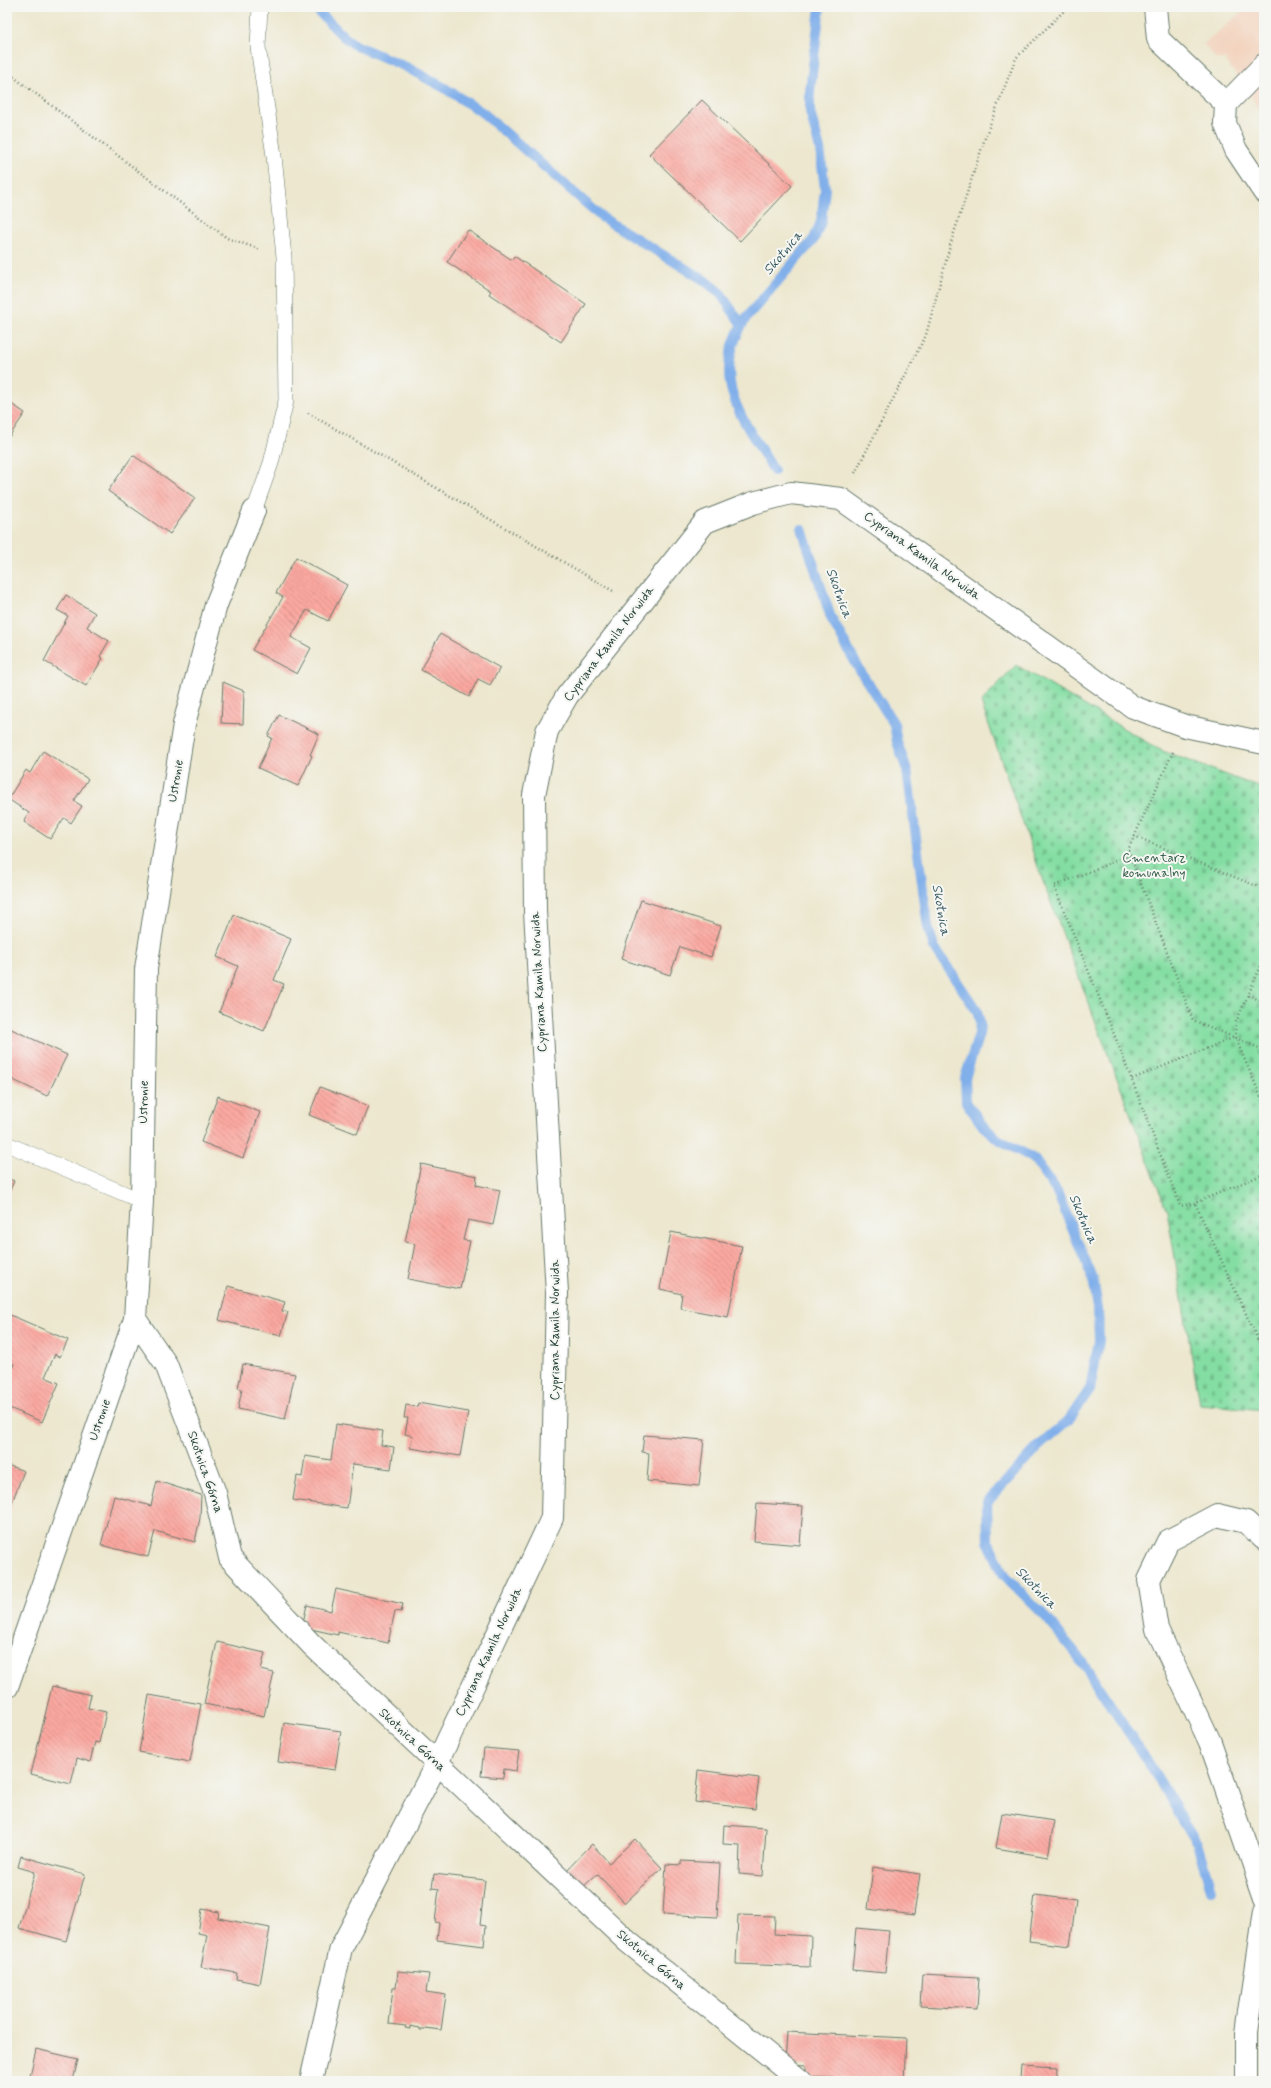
<svg xmlns="http://www.w3.org/2000/svg" width="1271" height="2088" font-family="Mynerve,sans-serif">
<defs>
<pattern id="cemetery-stones" width="16" height="16" patternUnits="userSpaceOnUse"><rect width="16" height="16" fill="#84dea3"/><path d="M2 7V4a2 2 0 0 1 4 0v3zM10 15v-3a2 2 0 0 1 4 0v3z" fill="#72bf8d"/></pattern>
<pattern id="building-back-hatch" width="6" height="6" patternUnits="userSpaceOnUse"><rect width="6" height="6" fill="#fba8a0"/><path d="M-1 5l2 2M0 0l6 6M5-1l2 2" fill="none" stroke="#cb8a83"/></pattern>
</defs>
<rect width="100%" height="100%" fill="#f6f6f2"/>
<filter id="ink" filterUnits="userSpaceOnUse"><feTurbulence type="fractalNoise" baseFrequency=".025" numOctaves="2"/><feDisplacementMap in="SourceGraphic" scale="8" xChannelSelector="R" yChannelSelector="G"/><feConvolveMatrix kernelMatrix="1 2 1 2 8 2 1 2 1" color-interpolation-filters="sRGB"/></filter>
<filter id="wash" filterUnits="userSpaceOnUse"><feTurbulence type="fractalNoise" baseFrequency=".012" numOctaves="4" result="noise"/><feDisplacementMap in="SourceGraphic" scale="16" xChannelSelector="R" yChannelSelector="G"/><feGaussianBlur stdDeviation="0.9" result="paint"/><feColorMatrix in="noise" values="0 0 0 0 0 0 0 0 0 0 0 0 0 0 0 0 0 1.4 0 .05"/><feComposite in="paint" operator="in"/></filter>
<g filter="url(#wash)">
<rect width="100%" height="100%" fill="#ece7ce"/>
<path fill="#f3d4bf" d="M1247,7h17v108l-39,-56h-9l-12,-15z"/>
<path fill="url(#cemetery-stones)" stroke="#528e6c" d="M1016,665l144,85 104,39v621l-64,-6 -33,-193 -122,-324 -64,-185z"/>
<g fill="none" stroke-linecap="round" stroke-linejoin="round">
<path stroke="#80afea" stroke-width="10" d="M314,7l30,30 11,8 51,22 37,20 40,26 120,105 101,62 16,13 22,32
M774,471c-31,-53 -67,-91 -28,-153l68,-79 7,-17 4,-33 -5,-40 -10,-37v-21l10,-84
M802,529l29,89 28,51 35,55 3,18 10,28 21,157 6,20 43,64 3,11 -1,12 -14,44 1,24 17,24 15,13 36,20 23,33 36,87 5,29 1,33 -9,48 -22,32 -29,25 -52,56 1,39 16,34 41,41 33,40 67,101 52,86 14,47"/>
</g>
<g id="blocks">
<path fill="url(#building-back-hatch)" d="M702,100l90,86 -52,55 -91,-87z
M468,230l44,30 2,-4 72,48 -25,38 -72,-48 2,-3 -44,-29z
M7,401l18,12 -16,24 -2,-1z
M133,455l62,43 -25,36 -62,-43z
M296,557l51,28 -19,36 -21,-11 -16,27 20,11 -14,26 -45,-24 31,-53 -7,-4z
M66,595l29,18 -8,14 22,14 -9,15 3,2 -17,28 -42,-25 24,-45 -11,-6z
M440,634l60,34 -10,17 -12,-6 -9,18 -48,-27z
M223,682l21,9 -1,33 -22,-1z
M279,715l40,19 -9,21 2,1 -14,30 -40,-18 14,-30 -4,-2z
M43,751l45,28 -14,22 8,5 -11,17 -7,-5 -14,21 -26,-17 5,-9 -21,-14 18,-29 4,3z
M641,900l80,26 -10,31 -31,-10 -10,28 -49,-16z
M234,915l57,24 -17,41 10,4 -20,47 -45,-19 19,-46 -21,-9z
M7,1027l60,28 -20,41 -40,-19z
M320,1087l48,19 -11,28 -48,-19z
M218,1096l42,16 -17,46 -42,-16z
M421,1164l56,12 -1,9 24,5 -7,35 -25,-5 -5,20 7,1 -10,48 -52,-10 7,-35 -10,-2z
M7,1178l7,3 -7,16z
M671,1232l71,14 -14,71 -48,-9 2,-14 -22,-5z
M228,1286l57,16 -3,9 6,1 -7,24 -62,-16z
M8,1314l60,26 -8,17 -5,-3 -10,23 14,6 -17,39 -35,-15v-27l7,-16 -7,-3v-15l2,-4 -2,-1z
M243,1364l52,10 -10,45 -47,-10 4,-20 -4,-1z
M418,1403l50,9 -8,44 -50,-8 3,-12 -8,-2 3,-16h-4l2,-13 11,2z
M336,1424l47,7 -2,14 13,2 -3,22 -38,-5 -6,44 -54,-8 4,-24 5,1 3,-21 26,4z
M644,1435l60,5 -5,46 -52,-5 2,-28 -7,-1z
M7,1465l17,6 -17,44z
M157,1481l44,14 -1,23 -5,24 -40,-11 -7,26 -47,-12 13,-49 37,10z
M757,1503l46,3 -3,39 -46,-4z
M336,1589l67,15 -2,8 -6,-1 -7,32 -50,-11v3l-36,-8 5,-22 24,6z
M217,1642l48,11 -4,17 13,3 -10,43 -60,-12z
M52,1686l39,9 -3,13 18,4 -7,31 -4,-1 -5,20 -13,-4 -6,26 -40,-10z
M149,1695l52,9 -11,58 -51,-10z
M284,1723l57,8 -6,39 -57,-8z
M484,1748l35,3 -3,20 -12,-2 -1,9 -22,-2z
M698,1770l61,8 -4,31 -60,-7z
M1002,1813l52,8 -6,36 -52,-9z
M724,1825l42,3 -3,48 -24,-2 1,-29 -17,-1z
M635,1839l27,29 -37,35 -28,-29 -14,13 -18,-15 27,-28 17,19z
M21,1856l64,18 -19,67 -47,-13 16,-56 -17,-5z
M681,1861l39,2 -3,54 -54,-3 3,-50 15,1z
M873,1867l47,7 -6,41 -46,-6z
M434,1874l51,6 -5,45 6,1 -2,20 -47,-6 2,-17 -4,-1 4,-33 -7,-1z
M1035,1895l41,5 -6,46 -41,-5z
M202,1909l17,3 -1,6 52,10 -10,56 -24,-5 1,-6 -36,-6 6,-32 -9,-2z
M738,1915l37,1 -1,18 37,2 -1,31 -74,-3z
M856,1928l33,3 -4,42 -33,-3z
M398,1971l31,3 -3,18 20,3 -5,35 -16,-2v2h-5v-2l-10,-2v3l-5,-1 1,-2 -17,-2 4,-36h3z
M922,1974l57,3 -2,32 -57,-3z
M787,2032l119,6 -2,43 -98,-4v-12l-21,-1z
M36,2049l42,10 -5,22h-44z
M1022,2065l36,2 -1,14h-36z"/>
</g>
</g>
<g filter="url(#ink)">
<use href="#blocks" fill-opacity="0" stroke="#67786a" stroke-width="1"/>
<g fill="none" stroke-linecap="round" stroke-linejoin="round">
<g stroke="#67786a" stroke-width="16">
<path id="service" d="M254,511l17,-48 15,-62 -2,-144 -10,-101 -16,-109 2,-40
M7,1144l135,57"/>
</g>
<g stroke="#67786a" stroke-width="24">
<path id="minor" d="M1155,7l3,32 68,65
M1264,65l-38,39 -1,19 11,27 28,42
M135,1319l31,45 49,129 15,65 82,87 316,297 173,139
M1264,1539l-18,-17 -29,-7 -49,26 -19,39 8,49 53,113 54,155
M7,1687l128,-368 7,-118 4,-232 38,-245 32,-119 38,-94
M311,2081l30,-133 96,-185 115,-245 5,-225 -22,-382 -1,-116 13,-64 20,-35 138,-174 48,-19 38,-10 50,6 292,208 52,19 79,17
M1246,2081v-48l18,-123"/>
</g>
<path stroke="#67786a" stroke-width="2.5" stroke-dasharray="1 3" stroke-linecap="butt" d="M7,72l220,166 32,11
M308,413l305,178
M855,473l71,-138 25,-93 35,-107 30,-77 52,-51
M1173,752l-45,98 65,170 71,30
M1134,836l130,53
M1130,855l-76,31 64,158 62,162 15,-3
M1264,959l-28,63 -1,15 29,67
M1248,995l16,7
M1132,1079l103,-42
M1264,1174l-69,29 69,150"/>
<use href="#service" stroke="#fff" stroke-width="15"/>
<use href="#minor" stroke="#fff" stroke-width="22"/>
</g>
</g>
<g text-anchor="middle" dominant-baseline="central" stroke-width="4" stroke-linejoin="round" paint-order="stroke">
<g font-size="13" fill="#1f3d34" stroke="#f6f6f2">
<text transform="translate(922 556) rotate(36)">Cypriana Kamila Norwida</text>
<text transform="translate(609 644) rotate(-53)">Cypriana Kamila Norwida</text>
<text transform="translate(176 781) rotate(-81)">Ustronie</text>
<text transform="translate(539 982) rotate(-93)">Cypriana Kamila Norwida</text>
<text transform="translate(144 1102) rotate(-89)">Ustronie</text>
<text transform="translate(555 1330) rotate(-90)">Cypriana Kamila Norwida</text>
<text transform="translate(100 1420) rotate(-71)">Ustronie</text>
<text transform="translate(205 1472) rotate(71)">Skotnica Górna</text>
<text transform="translate(489 1652) rotate(-65)">Cypriana Kamila Norwida</text>
<text transform="translate(412 1740) rotate(43)">Skotnica Górna</text>
<text transform="translate(651 1960) rotate(40)">Skotnica Górna</text>
</g>
<g font-size="13" fill="#335d4a" stroke="#f6f6f2">
<text x="1154" y="858">Cmentarz<tspan x="1154" dy="15">komunalny</tspan></text>
</g>
<g font-size="14" font-style="italic" fill="#375a62" stroke="#f6f6f2">
<text transform="translate(783 253) rotate(-50)">Skotnica</text>
<text transform="translate(839 593) rotate(70)">Skotnica</text>
<text transform="translate(941 910) rotate(80)">Skotnica</text>
<text transform="translate(1083 1219) rotate(67)">Skotnica</text>
<text transform="translate(1036 1588) rotate(46)">Skotnica</text>
</g>
</g>
<rect width="1271" height="2088" fill="none" stroke="#f6f6f2" stroke-width="24"/>
</svg>
